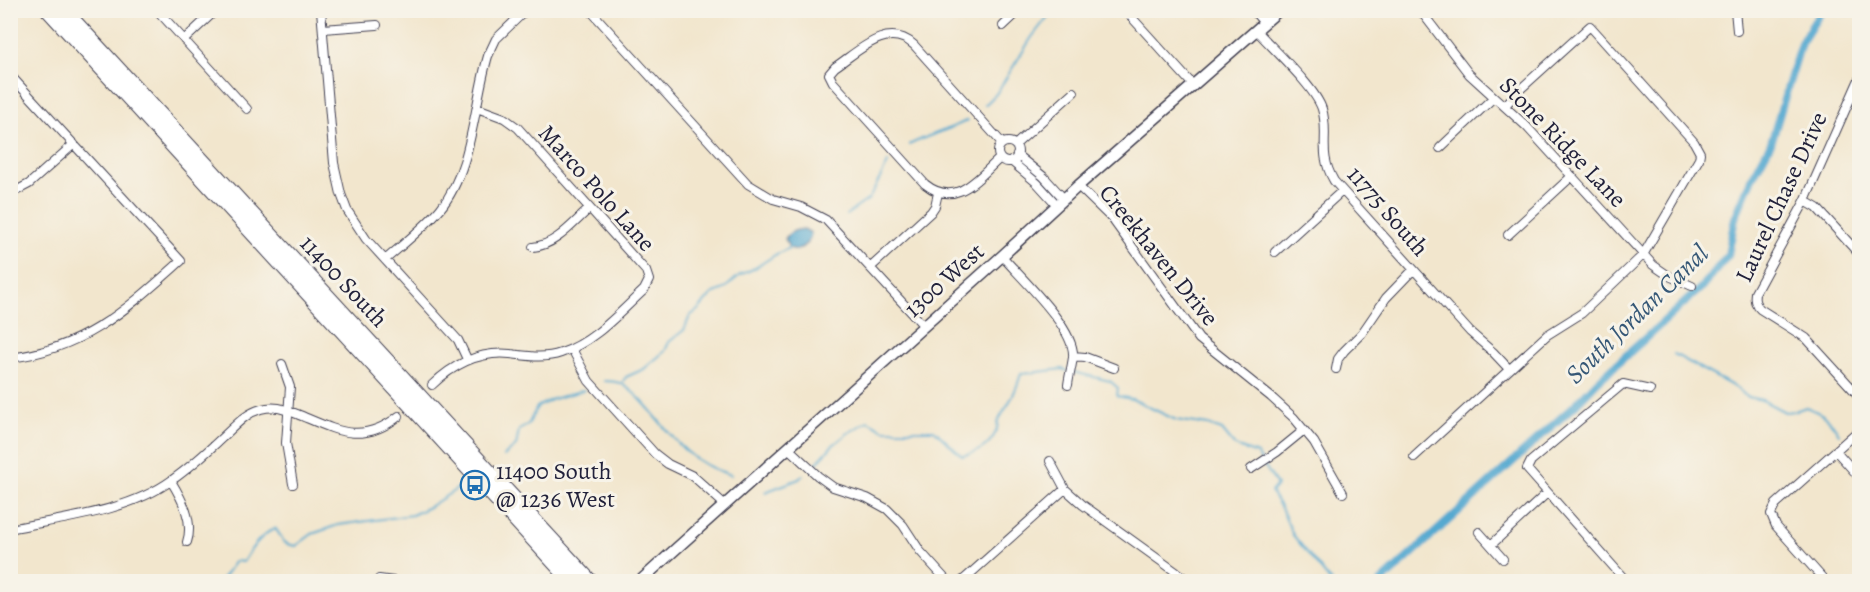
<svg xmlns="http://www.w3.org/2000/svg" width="1870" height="592" font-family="Alegreya,serif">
<rect width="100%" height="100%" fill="#f7f3e8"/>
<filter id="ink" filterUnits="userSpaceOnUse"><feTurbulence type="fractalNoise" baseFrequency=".0167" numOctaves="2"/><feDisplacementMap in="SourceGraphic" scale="12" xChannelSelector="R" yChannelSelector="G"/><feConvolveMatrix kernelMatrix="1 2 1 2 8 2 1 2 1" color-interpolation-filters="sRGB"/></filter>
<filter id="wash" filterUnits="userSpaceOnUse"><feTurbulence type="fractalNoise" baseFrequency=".008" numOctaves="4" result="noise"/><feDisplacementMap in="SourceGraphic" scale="24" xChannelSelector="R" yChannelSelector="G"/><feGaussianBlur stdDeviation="1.35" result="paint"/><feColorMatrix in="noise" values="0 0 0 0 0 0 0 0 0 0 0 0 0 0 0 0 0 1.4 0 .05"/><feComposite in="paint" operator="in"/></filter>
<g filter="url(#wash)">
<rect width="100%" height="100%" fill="#f2e6cd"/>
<path fill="#54a9d0" stroke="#3b6686" stroke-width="1.5" d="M804,229l7,4c-1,9 -6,13 -14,17l-8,-2 -4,-9c4,-8 11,-9 19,-10z"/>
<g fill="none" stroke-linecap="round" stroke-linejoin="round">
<path stroke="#54a9d0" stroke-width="2" d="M985,105l11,-11 36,-57 21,-27
M909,145c19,-10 40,-15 59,-25
M846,215l23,-16 19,-36
M1674,354l64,35 9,8 15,3 23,12 10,-1 11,-4c19,8 22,9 33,27
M1073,372l37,9 8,7 -1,8 15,3 44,21 32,5 14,5 13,16 22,8 20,31 -6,7 10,16 12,27 38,47
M604,381c6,0 12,0 18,3 25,16 42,47 64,67 13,12 28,19 45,24
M621,384l5,-7 18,-8 21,-18 4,-9 15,-12 6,-14 9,-7 13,-15 12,-5 16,-14 15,-7 20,-13 16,-8
M504,456l12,-10 3,-16 9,-5 9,-18 16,-8 31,-9
M816,464l16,-18 16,-13 20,-12 16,9h50l28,26c16,-4 26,-8 34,-24 2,-5 1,-9 4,-14 10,-17 15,-24 21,-44l42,-5 4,2
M765,492l34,-13 4,-4
M220,582l15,-21 8,1c8,-14 18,-27 32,-34 9,11 4,15 21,18l16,-12 26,-9 74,-10 17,-8 34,-22"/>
<path stroke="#54a9d0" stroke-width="8" d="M1381,582l194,-177 22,-23 106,-96 25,-31 7,-37 15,-36 21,-39 30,-100 21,-33"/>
</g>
</g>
<g filter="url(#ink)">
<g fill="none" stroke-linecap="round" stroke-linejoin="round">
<g stroke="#413f51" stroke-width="10">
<path id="minor" d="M157,10l90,99
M321,10l13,153 7,31 6,16 19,29 92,101 9,19
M590,10l158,174 25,15 28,8 25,13 98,106
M1125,10l68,75
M1253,10l11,13
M1420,10l49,64 57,52 127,139 16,11 23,10
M1735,10l2,21
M1003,26l17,-16
M323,29l54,-4
M1256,30c17,19 59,57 66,79 8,26 -5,43 12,72l136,151 23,20 16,17
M184,40l32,-30
M10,75l171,186c-53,47 -96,88 -171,97
M1860,77l-55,124 -50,92c-1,7 0,11 5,16l46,29 54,59
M998 152a10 10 0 1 1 20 0a10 10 0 1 1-20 0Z
M1015,145l59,-53
M1440,148l54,-51
M1017,155l27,22 20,22
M1000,158c-22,20 -44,51 -75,26l-92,-102 -4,-8 6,-7c24,-16 52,-46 79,-22l88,98
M1011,161l26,22 20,22
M1078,186l35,34 86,119 72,58 23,21 20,24 29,51
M10,194l19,-10 45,-40
M1805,201l12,7 43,47
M1508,235l64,-59
M533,247c23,-2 40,-24 56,-38
M1275,252l67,-61
M1002,256c19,22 74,73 71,101 -1,9 -4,19 -5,28
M385,260c18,-16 39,-32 55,-51 32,-38 34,-105 48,-153l8,-17 30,-29
M871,267l60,-55 4,-6 3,-13
M572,349l17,32 66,73 13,10 25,12 31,28
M1073,356l12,1 29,11
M282,364l8,23 -4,56 7,41
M1336,369l2,-10 6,-8 18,-18 24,-35 27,-28
M432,385c22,-21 47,-34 78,-31 18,2 34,5 51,-1 33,-11 58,-40 83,-63l5,-10 -3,-9 -128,-143 -14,-10 -27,-10
M788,448l30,28 15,11 34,11 20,11 16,16 17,26 28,31
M1836,451l24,27
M1414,457l133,-122 35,-22 61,-58 56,-96 1,-6 -6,-11 -104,-116 -75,68 -10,12
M1050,461l15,28 18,16 107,77
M1251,469l26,-17 27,-22
M171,481c11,18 23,40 16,61
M10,529c53,-11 118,-17 162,-49 19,-13 36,-29 53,-45 11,-10 21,-22 36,-26 14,-4 23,0 36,5 39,16 64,32 102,2
M1479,532l24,27
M1491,545l56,-52
M379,579l22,3
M961,582l104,-93
M1627,582l-100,-113 4,-8 92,-77 27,6
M1826,582l-50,-56 -5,-12 5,-10 84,-75"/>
</g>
<g stroke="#413f51" stroke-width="13">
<path id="tertiary" d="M639,582l363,-326 76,-70 201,-176"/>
</g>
<g stroke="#413f51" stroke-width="16">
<path id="primary" d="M48,10l524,572
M64,10l527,572"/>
</g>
<use href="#minor" stroke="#fff" stroke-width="8"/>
<use href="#tertiary" stroke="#fff" stroke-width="10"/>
<use href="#primary" stroke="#fff" stroke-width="14"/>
</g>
</g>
<defs>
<g id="bus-ring" transform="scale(1.5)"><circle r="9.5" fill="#f7f3e8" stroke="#1f6fb2" stroke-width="1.5"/><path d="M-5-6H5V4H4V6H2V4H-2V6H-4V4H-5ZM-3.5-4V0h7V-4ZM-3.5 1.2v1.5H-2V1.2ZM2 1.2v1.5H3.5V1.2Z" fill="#1f6fb2"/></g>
</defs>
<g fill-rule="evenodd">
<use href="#bus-ring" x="475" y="485"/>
</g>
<g text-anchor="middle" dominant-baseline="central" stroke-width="6" stroke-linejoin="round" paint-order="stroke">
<g font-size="24" fill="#22223b" stroke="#f7f3e8">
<text transform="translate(1563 142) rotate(46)">Stone Ridge Lane</text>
<text transform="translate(597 188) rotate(48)">Marco Polo Lane</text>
<text transform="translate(1781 197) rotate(-65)">Laurel Chase Drive</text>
<text transform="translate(1388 211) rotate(49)">11775 South</text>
<text transform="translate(1159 255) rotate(51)">Creekhaven Drive</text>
<text transform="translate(944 280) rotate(-42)">1300 West</text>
<text transform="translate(344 281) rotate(47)">11400 South</text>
</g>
<g font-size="24" fill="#22223b" stroke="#f7f3e8" text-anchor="start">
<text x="496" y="471">11400 South<tspan x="496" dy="28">@ 1236 West</tspan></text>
</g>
<g font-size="26" font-style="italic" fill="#365877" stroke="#f7f3e8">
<text transform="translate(1637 314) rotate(-44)">South Jordan Canal</text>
</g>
</g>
<rect width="1870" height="592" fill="none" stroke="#f7f3e8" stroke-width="36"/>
</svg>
